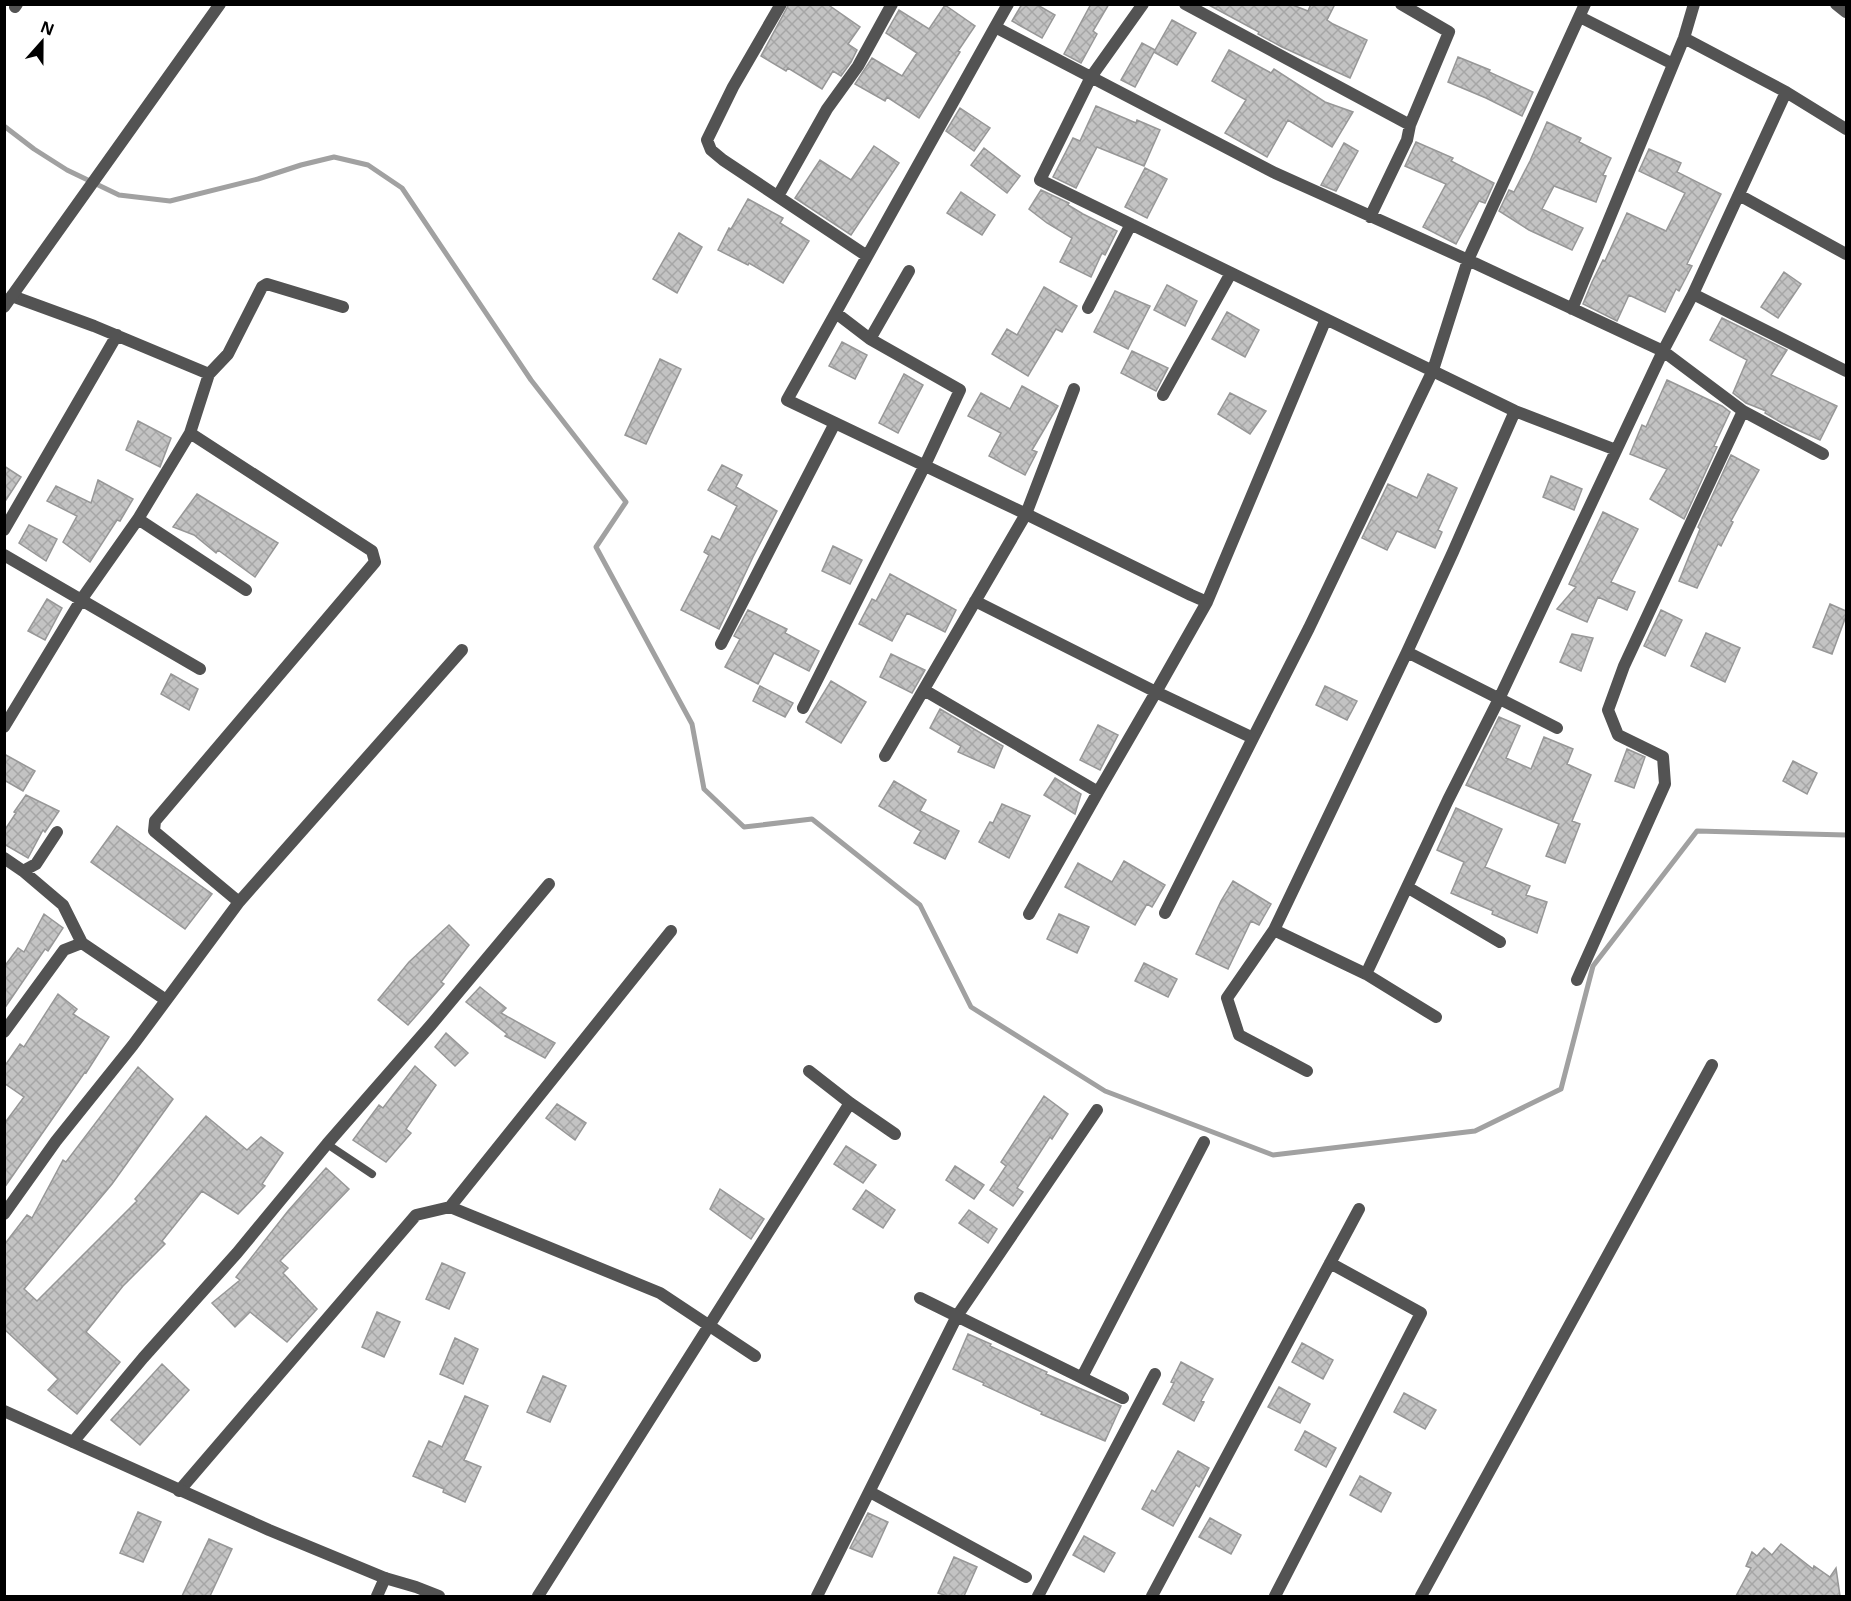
<svg xmlns="http://www.w3.org/2000/svg" width="1851" height="1601" font-family="'Open Sans',sans-serif">
<defs>
<pattern id="building-cross-hatch" width="8" height="8" patternUnits="userSpaceOnUse" patternTransform="scale(1.5)"><rect width="8" height="8" fill="#c3c3c3"/><path d="M0 0l8 8M0 8l8-8" fill="none" stroke="#a6a6a6"/></pattern>
</defs>
<rect width="100%" height="100%" fill="#fff"/>
<g fill="none" stroke-linecap="round" stroke-linejoin="round">
<path stroke="#a1a1a1" stroke-width="5" d="M4,126l30,23 33,21 52,25 51,6 88,-22 43,-14 33,-8 34,8 34,23 129,192 95,122 -30,45 96,177 12,65 40,38 68,-8 108,86 51,102 134,84 168,64 202,-24 86,-42 32,-123 104,-135 149,4"/>
</g>
<path fill="url(#building-cross-hatch)" stroke="#979797" stroke-width="1.5" d="M789,4h38l33,23 -12,17 9,6 -6,12 -10,14 -8,-5 -11,18 -34,-21 -2,3 -25,-15z
M1022,4h14l19,11 -13,23 -30,-17z
M1091,4h18l-16,27 4,3 -16,29 -17,-9z
M1207,4h83l18,7 3,-7h24l-8,16 6,4 34,16 -17,38 -68,-31 -24,-13 1,-2z
M945,5l30,21 -17,25 2,1 -41,66 -32,-21 -2,4 -30,-17 17,-26 30,18 15,-23 -31,-20 13,-23 30,19z
M1172,20l24,13 -19,32 -23,-13 -19,35 -14,-7 21,-37 13,7z
M1229,50l42,23 3,-4 51,33 28,10 -21,35 -44,-27 -21,37 -42,-24 21,-33 -34,-19z
M1458,57l32,13 -1,2 44,20 -11,24 -36,-18 -38,-16z
M1096,106l40,17 1,-3 23,10 -16,36 -47,-19 -21,41 -23,-11 20,-39 7,3z
M960,108l30,20 -16,23 -28,-20z
M1547,122l34,16 -2,4 32,16 -8,17 3,1 -10,26 -42,-16 -12,23 41,19 -11,22 -43,-20 -30,-19 10,-21 5,2 16,-31z
M1416,142l37,16 -2,3 43,22 -9,20 -6,-2 -23,43 -33,-17 23,-43 -41,-18z
M1344,143l14,8 -22,40 -15,-6z
M874,146l25,17 -48,72 -56,-37 25,-38 31,20z
M984,148l36,28 -13,17 -36,-28z
M1649,149l32,14 -4,9 44,22 -34,70 5,2 -13,25 -3,-2 -11,23 -36,-17 -12,26 -34,-17 9,-22 11,-22 2,1 22,-48 39,18 19,-38 -46,-22z
M1145,168l22,11 -20,39 -22,-11z
M1041,190l28,13 -1,2 15,9 34,17 -12,24 -3,-2 -11,24 -31,-15 12,-24 -25,-15 -18,-14z
M961,192l34,23 -13,20 -35,-22z
M748,199l35,19 -3,5 29,18 -26,42 -34,-20 -1,2 -30,-15 11,-22 2,1z
M679,233l23,14 -25,46 -24,-14z
M1784,272l17,12 -23,34 -17,-11z
M1167,285l30,16 -12,25 -31,-16z
M1044,287l33,19 -15,26 -6,-3 -28,47 -36,-22 15,-25 10,6z
M1115,291l35,15 -22,43 -34,-17z
M1227,312l32,18 -14,27 -33,-18z
M1722,318l65,32 -16,25 66,31 -17,34 -38,-17 -17,-10 1,-2 -20,-8 -13,-10 14,-33 -37,-20z
M842,342l25,13 -12,24 -26,-13z
M1132,351l36,17 -12,23 -35,-18z
M660,359l21,10 -35,75 -21,-9z
M904,374l19,11 -25,48 -19,-10z
M1667,380l55,26 8,6 -16,34 3,1 -33,72 -34,-20 17,-30 -37,-15 12,-29 4,2z
M1022,386l36,20 -26,44 5,2 -12,23 -36,-19 12,-23 -33,-17 13,-23 29,16z
M1230,393l36,18 -16,23 -32,-20z
M138,421l33,17 -11,29 -34,-17z
M1731,455l28,15 -28,51 2,1 -12,24 -3,-2 -21,44 -18,-7 21,-52 -2,-2z
M722,465l20,10 -6,12 41,24 -24,46 -34,72 -38,-19 28,-55 -5,-3 8,-16 8,4 17,-34 -29,-16z
M4,466l17,11 -17,26z
M1428,474l29,14 -19,42 4,2 -7,16 -38,-17 -10,19 -25,-12 26,-54 29,14z
M1551,476l31,13 -8,21 -31,-13z
M98,480l35,19 -13,22 -3,-1 -27,42 -27,-20 14,-26 -30,-15 9,-15 35,17z
M197,494l81,49 -23,34 -37,-27 -2,3 -22,-18 -21,-8z
M1603,512l35,17 -27,53 24,10 -8,18 -29,-13 -11,25 -30,-13 19,-22 -7,-3z
M29,525l28,14 -11,22 -27,-18z
M833,546l29,14 -12,24 -28,-13z
M890,574l66,36 -11,22 -38,-19 -15,28 -33,-17 13,-25 4,2z
M47,599l15,9 -17,32 -17,-9z
M1830,604l16,7v5l-14,38 -19,-7z
M748,610l39,19 -2,4 34,18 -10,20 -35,-18 -16,31 -33,-17 15,-28 -6,-3z
M1661,610l21,10 -17,36 -21,-10z
M1706,633l34,15 -15,34 -34,-16z
M1572,634l21,4 -12,33 -21,-9z
M891,654l34,16 -13,23 -32,-16z
M171,674l27,15 -9,21 -28,-16z
M831,681l35,21 -25,41 -35,-21z
M760,686l33,17 -8,14 -32,-16z
M1325,686l32,15 -10,19 -31,-15z
M940,709l63,37 -9,22 -36,-16 3,-6 -31,-18z
M1499,717l21,9 -14,32 25,11 13,-32 29,12 -6,15 24,11 -19,46 8,3 -15,39 -19,-7 13,-32 -93,-39z
M1098,725l20,10 -18,35 -20,-10z
M1627,749l18,8 -11,31 -19,-7z
M4,754l31,17 -12,20 -19,-11z
M1793,761l24,12 -10,21 -24,-13z
M1055,778l26,16 -6,20 -31,-19z
M894,781l32,19 -6,11 39,20 -14,28 -31,-16 7,-12 -42,-25z
M26,795l33,16 -14,21 -2,-2 -15,28 -24,-14v-13l12,-18 -2,-1z
M1002,804l28,12 -21,42 -30,-16 11,-20 3,1z
M1456,808l46,21 -17,38 45,19 -4,9 21,7 -10,31 -45,-19 1,-3 -42,-18 13,-31 -27,-12z
M117,826l95,68 -27,35 -94,-67z
M1124,861l41,24 -13,22 -5,-3 -12,21 -70,-38 13,-24 34,19z
M1233,881l38,23 -12,21 -8,-4 -23,48 -32,-15 25,-53z
M44,914l19,14 -15,23 -3,-2 -41,60v-42l14,-19 6,4z
M1059,914l30,13 -12,26 -30,-14z
M449,925l20,20 -28,37 3,2 -36,41 -30,-25 31,-38z
M1144,963l33,16 -9,18 -33,-16z
M480,987l26,21 -5,5 54,30 -10,15 -40,-22 2,-2 -41,-32z
M58,994l19,15 -4,5 36,23 -23,36 -1,-1 -81,116v-64l20,-27 -20,-14v-16l16,-23 4,3z
M446,1033l22,20 -13,13 -20,-19z
M415,1066l21,19 -30,44 5,4 -25,29 -33,-22 26,-35 4,3z
M138,1067l35,32 -61,85 -88,105 13,12 100,-100 -2,-2 71,-83 41,34 14,-13 22,16 -21,31 3,2 -27,28 -36,-23 -40,50 3,3 -42,42 -37,46 34,30 -43,52 -29,-24 10,-11 -54,-50v-84l23,-30 5,3 31,-58 3,2z
M1044,1096l24,18 -16,25 -2,-2 -33,51 6,4 -10,14 -23,-16 16,-24 -5,-4z
M557,1104l29,19 -11,17 -29,-22z
M846,1146l30,19 -13,18 -29,-19z
M955,1166l29,19 -10,14 -28,-19z
M326,1168l23,21 -69,72 8,7 -5,5 34,36 -30,33 -37,-30 -15,15 -23,-24 28,-23 -4,-3 52,-66z
M720,1189l44,30 -13,20 -41,-30z
M866,1190l29,20 -12,18 -30,-19z
M969,1210l28,19 -9,14 -29,-20z
M442,1263l23,10 -16,36 -23,-10z
M377,1312l23,10 -16,35 -22,-10z
M968,1334l23,10 -1,2 57,26 -1,2 75,32 -16,35 -64,-27 1,-2 -59,-27 1,-2 -31,-14z
M455,1338l23,11 -15,35 -23,-10z
M1302,1343l31,17 -10,19 -31,-17z
M1181,1362l32,17 -12,22 3,1 -10,19 -31,-17 11,-21 -3,-1z
M162,1364l27,26 -49,55 -29,-25z
M543,1376l23,10 -16,36 -23,-10z
M1279,1387l31,17 -10,19 -32,-16z
M1404,1393l32,17 -11,19 -31,-17z
M465,1396l23,10 -24,54 17,7 -16,35 -22,-10 1,-3 -31,-13 16,-35 13,6z
M1305,1431l31,17 -10,19 -31,-17z
M1178,1451l31,17 -10,19 -3,-2 -23,41 -31,-17 10,-19 3,2z
M1360,1476l31,17 -10,19 -31,-17z
M138,1512l23,10 -18,40 -23,-9z
M868,1513l20,9 -16,35 -22,-9z
M1210,1518l31,17 -10,19 -32,-17z
M1084,1536l31,17 -11,19 -31,-17z
M209,1539l23,10 -22,47h-28z
M1781,1544l32,25 1,-3 16,11 6,-9 4,28h-104l15,-28 -5,-2 6,-14 5,4 7,-8 8,7z
M954,1557l23,10 -13,29h-17l-9,-3z"/>
<g fill="none" stroke-linecap="round" stroke-linejoin="round">
<path stroke="#535353" stroke-width="8" d="M327,1144l45,30"/>
<path stroke="#535353" stroke-width="12" d="M781,4l-48,83 -26,53 4,10 12,10 144,96
M1008,4l-13,23 280,146 193,87 195,91 -164,348 -51,101 -82,174
M1143,4l-52,73 -51,103 475,231 101,39
M1185,4l225,121
M1836,4l10,8
M15,7l2,-3
M1580,17l93,47
M1684,38l102,54 60,37
M1786,92l-93,202 -30,57 80,60 80,43
M1739,195l107,59
M778,196l49,-87 31,-43 34,-62
M1370,217l37,-77 3,-15 39,-93 -48,-28
M1693,294l153,77
M12,296l82,30 115,48
M1088,308l43,-84
M1572,309l112,-271 10,-34
M870,339l39,-68
M1074,389l-48,125 165,81 16,7
M1163,395l68,-122
M138,519l108,71
M4,530l113,-195
M4,555l196,114
M975,601l181,91 51,-90 119,-283
M721,644l114,-221
M1407,652l150,76
M924,690l174,102 58,-100 97,46 56,-110 124,-258 35,-110 117,-256
M803,708l122,-243 35,-75 -90,-51 -34,-26
M4,727l77,-127 57,-81 52,-86 19,-59 19,-20 34,-67 5,-3 76,23
M885,756l141,-242 -239,-114 208,-373
M4,858l19,13 13,-7 21,-32
M23,871l40,34 19,38 84,57
M1407,887l93,55
M239,902l223,-252
M1165,913l88,-175
M1029,914l69,-122
M1274,930l92,44 70,43
M1577,980l88,-196 -2,-27 -45,-22 -10,-25 16,-44 119,-255
M4,1032l60,-82 18,-7
M809,1071l41,32 45,31
M1307,1071l-68,-36 -12,-37 47,-68 133,-278 46,-100 62,-141
M450,1207l210,86 95,63
M4,1214l52,-73 77,-96 106,-143 -85,-71 1,-10 220,-259 -3,-11 -182,-118
M920,1298l203,100
M1082,1377l122,-235
M73,1442l70,-84 94,-105 90,-109 104,-119 118,-141
M179,1491l237,-276 34,-8 221,-276
M870,1492l156,85
M377,1596l8,-18
M538,1596l312,-493
M817,1596l140,-280 140,-206
M1038,1596l117,-222
M1152,1596l207,-387
M1275,1596l146,-283 -91,-50
M1421,1596l291,-531"/>
<path stroke="#535353" stroke-width="12" d="M4,307l216,-303
M4,1411l265,119 116,48 31,9 23,9"/>
</g>
<rect width="1851" height="1601" fill="none" stroke="#000000" stroke-width="12"/>
<g transform="translate(42 42) rotate(21)" stroke="#ffffff" stroke-width="4.5" paint-order="stroke">
<path d="M0-4.5L10 22L0 15L-10 22Z" fill="#000000"/>
<text y="-9" font-size="16" font-weight="bold" text-anchor="middle" fill="#000000">N</text>
</g>
</svg>
